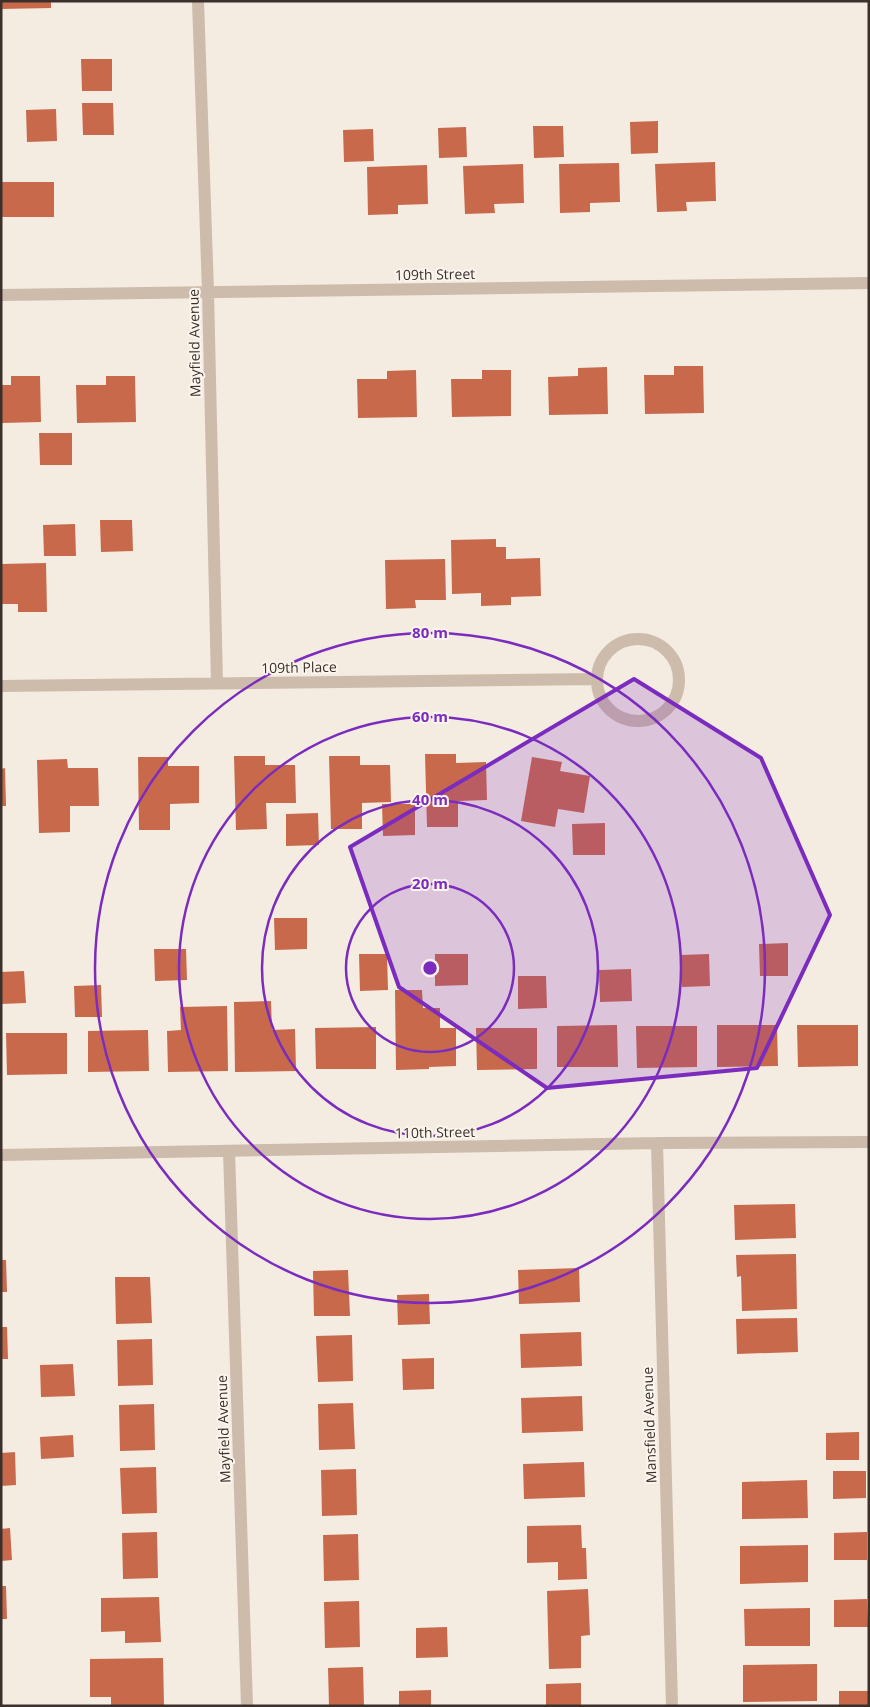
<svg xmlns="http://www.w3.org/2000/svg" width="870" height="1707" font-family="'Open Sans',sans-serif">
<rect width="100%" height="100%" fill="#f4ebe1"/>
<path fill="#c8694b" d="M1,1h50v7l-50,1z
M81,59h31v32h-30z
M82,103h31l1,32h-31z
M56,109l1,32 -30,1 -1,-32z
M658,121v32l-27,1 -1,-32z
M533,126h30l1,31 -30,1z
M466,127l1,30 -28,1 -1,-30z
M373,129l1,32 -30,1 -1,-32z
M715,162l1,39 -30,1 1,9 -30,1 -2,-48z
M619,163l1,39 -30,1v9l-30,1 -1,-49z
M523,164l1,39 -30,1 1,9 -30,1 -2,-48z
M427,165l1,39 -30,1v9l-30,1 -1,-48z
M1,182h53v35h-53z
M674,366h29l1,47 -59,1 -1,-39h30z
M607,367l1,47 -59,1 -1,-38 30,-1v-8z
M416,370l1,47 -59,1 -1,-39h30v-8z
M482,370h29v46l-59,1 -1,-38h31z
M11,376h29l1,46 -40,1v-38h10z
M106,376h29l1,46 -59,1 -1,-38h30z
M39,433h33v32h-32z
M100,520h32l1,31 -32,1z
M75,524l1,32h-32l-1,-31z
M496,539v8h10v12l34,-1 1,38 -30,1v8l-30,1v-13l-29,1 -1,-54z
M445,559l1,41h-31l1,8 -30,1 -1,-49z
M46,563l1,49h-29v-8h-17v-40z
M425,754h31v9l30,-1 1,38 -29,1v26h-31z
M234,756h31v9h30l1,38h-30l1,26 -31,1z
M329,756h31v9h30l1,37 -29,1v26h-31z
M138,757h30v9h31v37l-29,1v26h-31z
M532,757l30,5 -2,9 30,5 -6,37 -26,-4 -3,18 -34,-6z
M67,759l1,9h30l1,38h-29v26l-31,1 -2,-73z
M5,768l1,38h-5v-37z
M382,804h33v31l-32,1z
M318,813l1,32 -33,1v-32z
M605,823v32h-32l-1,-31z
M274,918h33v31l-32,1z
M788,943v33h-28l-1,-32z
M154,949h32l1,31 -32,1z
M359,954h28l1,36 -28,1z
M435,954h33v31l-33,1z
M709,954l1,32 -28,1 -1,-32z
M631,969l1,32 -32,1 -1,-32z
M24,971l2,32 -25,1v-32z
M518,976h28l1,32 -29,1z
M101,985l1,32h-27l-1,-31z
M395,990h27l1,18h17v20h16v38l-27,1v2l-33,1z
M271,1001l1,29 23,-1 1,42 -61,1 -1,-70z
M227,1006l1,65 -60,1 -1,-41 14,-1 -1,-23z
M617,1025l1,42h-61v-41z
M717,1025h60l1,41 -61,1z
M797,1025h61v41l-60,1z
M636,1026h61v41l-60,1z
M376,1027v42h-60l-1,-41z
M476,1028h61v41l-60,1z
M148,1030l1,41 -61,1v-41z
M6,1033h61v41l-60,1z
M795,1204l1,34 -61,2 -1,-35z
M796,1254l1,55 -55,2 -1,-35 -4,1 -1,-22z
M1,1260h5l1,32h-6z
M579,1268l1,34 -61,2 -1,-34z
M348,1270l2,46h-36l-1,-45z
M115,1277h35l2,46 -36,1z
M429,1294l1,30 -32,1 -1,-30z
M797,1318l1,34 -61,2 -1,-35z
M1,1327h6l1,32h-7z
M581,1332l1,34 -61,2 -1,-34z
M352,1335l1,46 -35,1 -2,-46z
M152,1339l1,46 -35,1 -1,-46z
M434,1358v31l-31,1 -1,-31z
M73,1364l2,32 -34,1 -1,-32z
M582,1396l1,35 -61,2 -1,-35z
M353,1403l2,46 -36,1 -1,-46z
M154,1404l1,46 -35,1 -1,-46z
M859,1432v28h-33v-27z
M73,1435l1,22 -33,2 -1,-22z
M15,1452l1,33 -15,1v-33z
M584,1462l1,35 -61,2 -1,-35z
M156,1467l1,46 -35,1 -2,-46z
M356,1469l1,46 -35,1 -1,-46z
M833,1471h33v27l-33,1z
M807,1480l1,38 -66,1v-37z
M581,1525l1,23h4l1,31 -29,1v-18l-31,1v-37z
M10,1528l2,32 -11,1v-32z
M157,1532l1,46 -35,1 -1,-46z
M867,1532v28h-33v-27z
M358,1534l1,46 -35,1 -1,-46z
M808,1545v37l-68,2v-38z
M1,1586h5l1,33h-6z
M588,1589l2,46 -9,1v32l-32,1 -2,-78z
M159,1597l2,45 -36,1v-12l-24,1v-34z
M867,1599l1,28h-34v-27z
M359,1601l1,46 -35,1 -1,-46z
M810,1608v38h-65l-1,-37z
M447,1627l1,30 -32,1v-30z
M163,1658l1,47 -53,1v-9h-21v-38z
M817,1664v37l-74,1v-37z
M363,1667l1,39h-35l-1,-38z
M581,1683v23h-35v-22z
M431,1690v16h-32v-15z
M839,1691h30v15h-30z"/>
<g fill="none" stroke-linecap="round" stroke-linejoin="round">
<path stroke="#cdbbac" stroke-width="12" d="M198,1l10,291 9,391
M1,295l868,-12
M597 680a41 41 0 1 1 82 0a41 41 0 1 1-82 0Z
M1,686l596,-7
M657,1143l15,563
M229,1151l18,555
M1,1155l656,-12 212,-1"/>
</g>
<path fill="#7b2cbf" fill-opacity="0.2" stroke="#7b2cbf" stroke-width="4" stroke-linejoin="round" d="M634,679l127,79 69,157 -73,153 -210,20 -148,-101 -49,-140z"/>
<g fill="none" stroke="#7b2cbf" stroke-width="2.5">
<circle cx="430" cy="968" r="84"/>
<circle cx="430" cy="968" r="168"/>
<circle cx="430" cy="968" r="251"/>
<circle cx="430" cy="968" r="335"/>
</g>
<g text-anchor="middle" dominant-baseline="central" stroke-width="4" stroke-linejoin="round" paint-order="stroke">
<g font-size="14" fill="#3b302b" stroke="#fbf5ee">
<text transform="translate(435 274) rotate(-1)">109th Street</text>
<text transform="translate(194 343) rotate(-91)">Mayfield Avenue</text>
<text transform="translate(299 667) rotate(-1)">109th Place</text>
<text transform="translate(435 1132) rotate(-1)">110th Street</text>
<text transform="translate(649 1425) rotate(-92)">Mansfield Avenue</text>
<text transform="translate(223 1429) rotate(-92)">Mayfield Avenue</text>
</g>
</g>
<circle cx="430" cy="968" r="8" fill="#7b2cbf" stroke="#fbf5ee" stroke-width="2.5"/>
<g font-size="15" text-anchor="middle" font-weight="bold" fill="#7b2cbf" stroke="#fbf5ee" stroke-width="4" stroke-linejoin="round" paint-order="stroke">
<text x="430" y="638">80 m</text>
<text x="430" y="722">60 m</text>
<text x="430" y="805">40 m</text>
<text x="430" y="889">20 m</text>
</g>
<rect width="870" height="1707" fill="none" stroke="#3b302b" stroke-width="5"/>
</svg>
